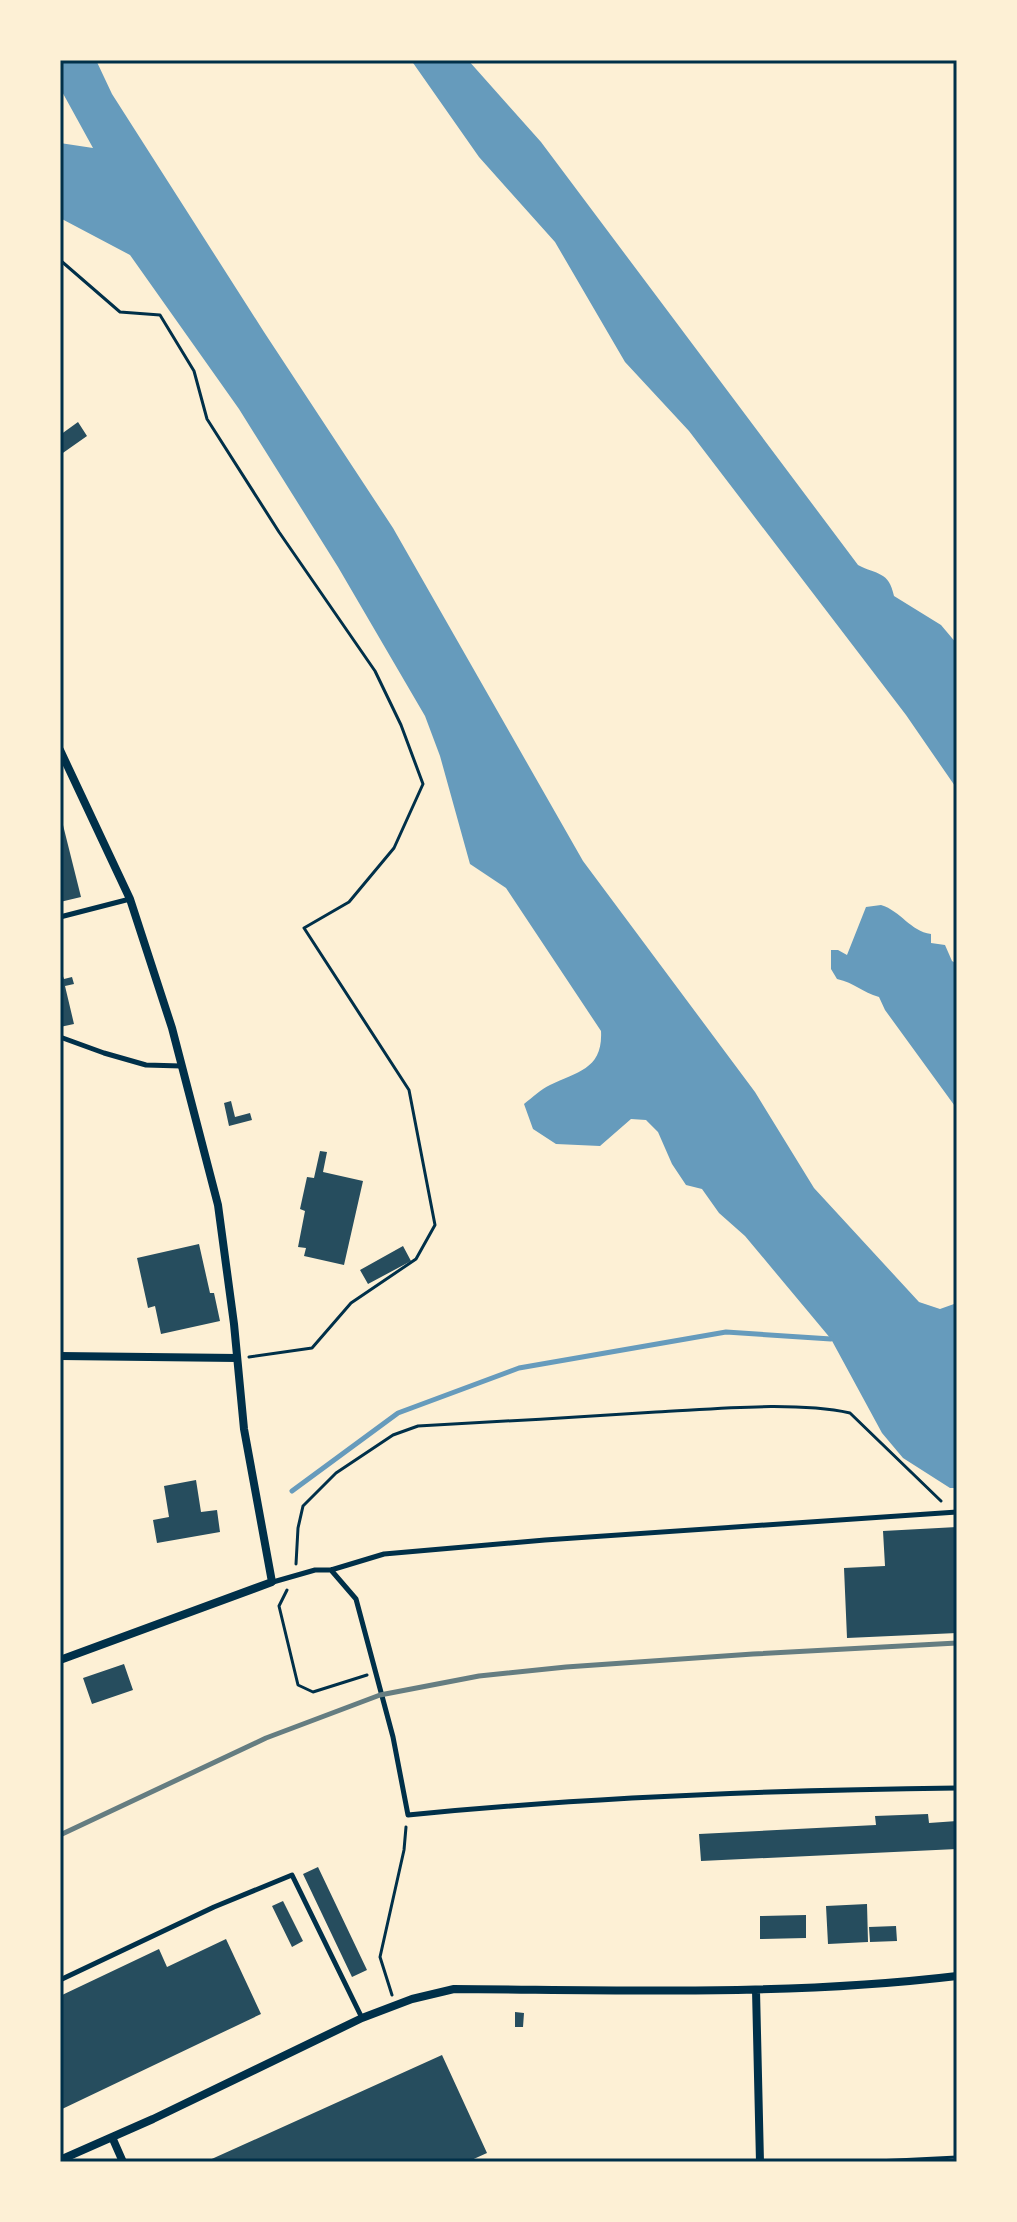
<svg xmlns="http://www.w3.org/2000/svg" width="1017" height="2222" font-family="'Zilla Slab',serif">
<rect width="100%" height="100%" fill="#fdf0d5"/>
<path fill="#669bbc" d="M60,60h36l16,34 152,238 129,196 190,333 172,231 59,96 105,114 21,7 14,-5 3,-4v188h-7l-47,-30 -21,-25 -51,-94 -86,-103 -26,-23 -17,-24 -16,-4 -14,-21 -14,-32 -12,-12 -15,-1 -31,27 -44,-2 -23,-15 -9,-25c9,-7 17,-15 26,-19 28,-14 53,-16 51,-54l-95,-143 -36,-24 -30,-108 -15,-40 -87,-149 -99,-158 -109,-154 -70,-37v-75l33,5 -33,-60z
M411,60h57l73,82 317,423c19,10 31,6 36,31l47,29 16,19v145l-51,-74 -217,-284 -64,-69 -70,-120 -76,-85z
M881,905c20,6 29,26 50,29v9l14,2 7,16 5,3v145l-72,-99 -6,-13c-17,-5 -24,-14 -42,-18l-6,-10v-19h7l9,5 19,-48z"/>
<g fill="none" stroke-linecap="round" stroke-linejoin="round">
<path stroke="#669bbc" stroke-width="5" d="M292,1491l106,-78 121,-45 207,-36 105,7"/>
</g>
<path fill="#264d5e" d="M78,422l9,14 -27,19v-20z
M60,813l21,84 -21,5z
M60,968l4,11 8,-2 2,7 -9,2 9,38 -14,3z
M231,1101l4,16 15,-4 2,7 -23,6 -5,-23z
M320,1151l7,1 -4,20 40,9 -19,84 -40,-9 2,-8 -8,-1 7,-36 -5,-2 7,-32 7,1z
M199,1244l11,49h4l6,28 -59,13 -6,-28 -7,2 -11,-50z
M403,1246l8,15 -43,23 -8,-14z
M196,1480l5,32 16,-2 3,22 -63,11 -4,-23 16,-3 -5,-31z
M957,1527v106l-110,5 -3,-70 41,-2 -2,-35z
M124,1664l9,26 -41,14 -9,-26z
M928,1814l1,9 28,-2v28l-256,12 -2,-27 177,-9 -1,-9z
M318,1867l49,103 -15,7 -49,-103z
M283,1901l20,40 -11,6 -20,-41z
M867,1904l1,38 -40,2 -2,-38z
M806,1915v23l-46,1v-23z
M896,1926l1,15 -27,1 -1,-15z
M226,1939l35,75 -201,96v-114l99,-47 8,18z
M515,2012l9,1 -1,14h-8z
M442,2055l45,98 -20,9h-262z"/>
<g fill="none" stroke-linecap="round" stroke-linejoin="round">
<path stroke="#003049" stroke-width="3" d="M60,260l60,52 40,3 34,56 13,48 72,113 96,139 26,54 22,59 -29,64 -45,54 -45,26 105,162 26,135 -19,34 -65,44 -39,45 -63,9
M296,1564l2,-36 5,-22 33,-33 57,-38 25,-9c79,-4 159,-9 238,-14 59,-3 137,-11 194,1l91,88
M287,1590l-8,16 19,79 15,7 54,-17
M392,1995l-12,-38 24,-107 2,-23
M856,2162l101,-5"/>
<path stroke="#003049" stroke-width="5" d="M60,917l70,-18
M60,1037l44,16 42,12 35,1
M331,1570l25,29 37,138 15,78c182,-18 366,-25 549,-27
M273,1582l42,-12h16l53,-16 161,-14 412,-28
M60,1980l154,-73 78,-32 70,143"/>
<path stroke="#003049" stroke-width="8" d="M60,750l70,149 42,129 46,177 16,119 10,105 28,153 -212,78
M60,1356l177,2
M756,1990l4,172
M112,2137l11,25
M60,2160l93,-41 209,-101 50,-19 42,-10c168,1 336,7 503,-13"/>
<path stroke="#657d81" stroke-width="5" d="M60,1835l206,-97 114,-43 99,-19 87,-9 187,-13 204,-11"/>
</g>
<rect width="1017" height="2222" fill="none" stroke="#fdf0d5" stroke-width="124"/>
<rect x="62" y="62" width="893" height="2098" fill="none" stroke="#003049" stroke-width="3"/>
</svg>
